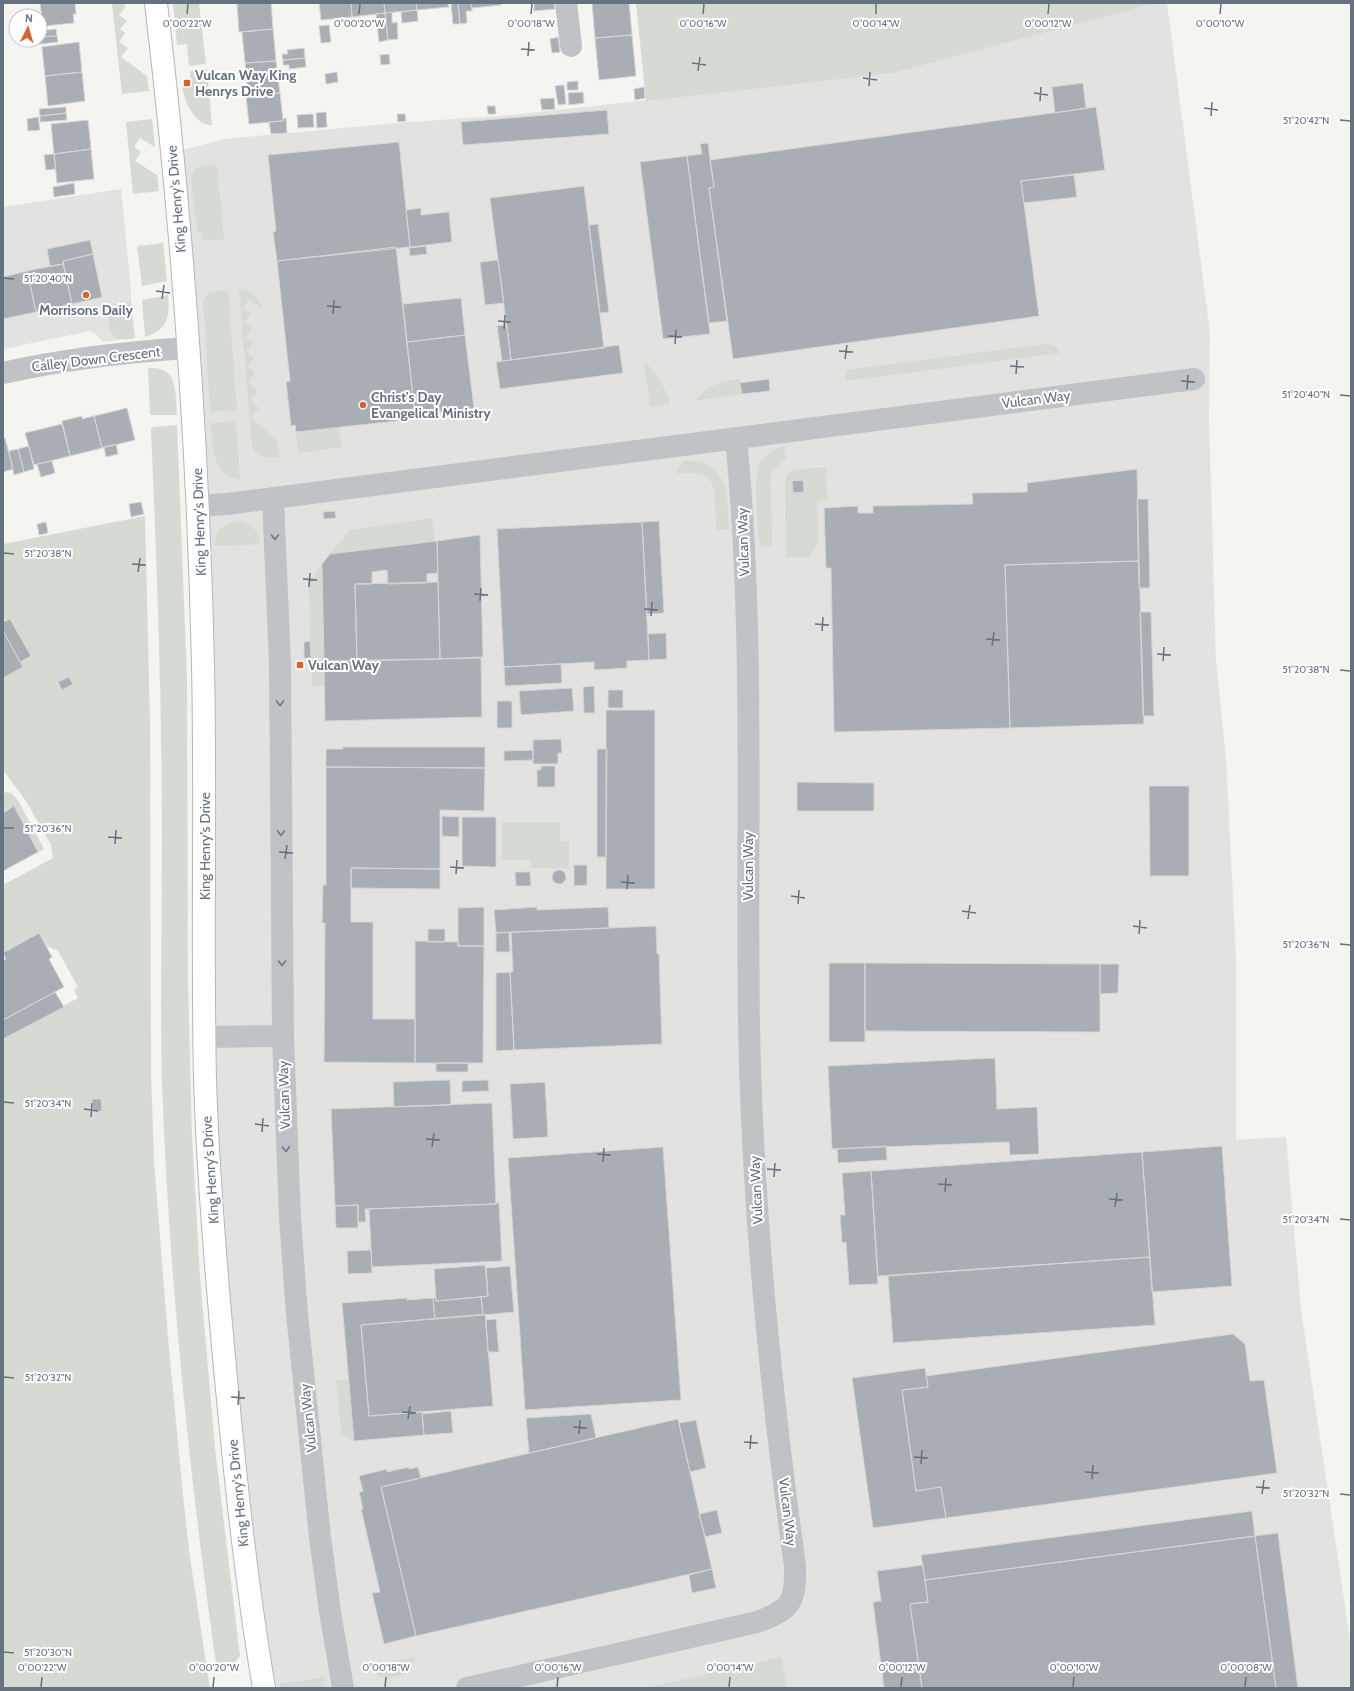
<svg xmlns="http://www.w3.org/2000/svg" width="1354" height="1691" font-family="Cabin,sans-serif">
<rect width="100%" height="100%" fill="#f4f4f1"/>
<path fill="#e2e3e1" d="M1156,3h11l43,330 -1,85 7,243 10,97 10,200v182l50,-3 15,173 50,336v42h-1087l-33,-253 -26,-532 -33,-750 53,-14 172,-16 114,-8 383,-42z
M121,189l10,101v12l-14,3 -7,27 3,4 8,4 -18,2 -6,-7 -7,-4 -87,18v-142z"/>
<path fill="#d5dbd2" d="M112,3h9l5,3 -7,9 8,6 -7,8 5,4 -6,9 9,6 -7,9 26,19 2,15 -27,3z
M173,3h26l7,61 -17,2 -2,-22 -10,1z
M636,3h520l-262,70 -248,28z
M207,69l5,56c-17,1 -29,-26 -30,-40l9,-2 -1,-12z
M152,119l3,28 -15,-9 -6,9 7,5 -6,9 22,14 2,16 -26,3 -7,-72z
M217,165l7,74 -21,2 -1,-9 -5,1 -6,-54c4,-16 12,-12 26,-14z
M163,243l4,38 -25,5 -5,-40z
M239,289c12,1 21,8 23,20l-13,-10 -6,9 8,6 -7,8 8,6 -7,9 8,6 -7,8 8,7 -7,8 8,7 -7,8 9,10 -7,9 9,8 -8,9 26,24 3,16c-11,1 -23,1 -28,-11z
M228,290l9,120 -27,2 -7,-111c4,-11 14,-9 25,-11z
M168,295c2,22 0,35 -23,42l-3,-37z
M131,302l4,36c-6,1 -13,3 -19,0 -8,-3 -11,-26 -4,-31 5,-4 13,-4 19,-5z
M1046,344l8,1 6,8 -214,28 -1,-11z
M644,360c11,13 23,28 26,44l-20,3z
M148,368c31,-2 27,24 29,47h-27z
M738,379h2l2,15 -47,7c11,-15 25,-20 43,-22z
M236,421l4,59c-29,-5 -28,-35 -29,-57z
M177,425l10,253 1,306 4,152 8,141 15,171 25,208 -6,8 -17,2 -1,-1c-27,-193 -47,-388 -54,-582 -2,-81 0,-162 0,-243 0,-137 -5,-274 -11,-410l2,-3z
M339,427l3,20 -44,6 -2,-21z
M784,445l2,14 -14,13 -1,5 1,69h-11c-4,-10 -7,-69 -3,-79 5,-12 15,-17 26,-22z
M684,460c46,1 43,34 45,70h-13c-2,-37 7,-63 -41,-56z
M826,467l2,33 -11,1 1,43 -9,13h-23l-1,-70c0,-4 0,-9 3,-13 5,-6 30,-6 38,-7z
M145,516l5,206 1,351 3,88 14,177 15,157 7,63 20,130h-207v-649l75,-41 -4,-8 4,-3 -20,-36 -11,-5 -8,-13 -36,20v-68l50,-27 -2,-13 -25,-44 -23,-31v-92l20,-11 -3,-5 11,-6 -21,-37 -5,2 -2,-4v-73z
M432,518l3,23 -105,13 20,-24z
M240,521c13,4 19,10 20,23l-46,2c2,-16 10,-23 26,-25z
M322,564l2,122h-12l-4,-104z
M7,792l4,1 7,7 26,49 -6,3 -24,-45 -11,5v-18z
M502,822h58v19h9v27h-38v-8h-29z
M349,1379l5,62 -13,-7 -5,-54z
M415,1657c-2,5 -3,11 -8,14 -11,10 -31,10 -36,-5z
M781,1657l7,31h-143z
M325,1677l-1,11h-43l-2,-4z"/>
<path fill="#a8aeb3" stroke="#d5d5d4" d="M40,3h35l1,11h-3l1,9 -31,3z
M237,3h34l2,26 -34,3z
M319,3h32l1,14 -31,3z
M351,3h33l1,10 -33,4z
M384,3h32l1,7 -32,3z
M416,3h32l1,4 -32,3z
M451,3h7l2,21h-7z
M458,3h13l1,8h-6l1,12 -7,1z
M471,3h30v2l-29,3z
M534,3h20l1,6 -21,2z
M592,3h37l3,32 -37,3z
M417,10l1,11 -16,2 -1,-11z
M392,12v11l5,-1 1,17 -10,1 -3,-27z
M385,13l3,27 -9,2 -3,-28z
M329,25l2,17 -10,1 -2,-17z
M56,29l1,7 -17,1v-6z
M273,29l3,32 -31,2 -3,-31z
M632,35l4,41 -37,4 -4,-42z
M57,36l1,6 -27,3 -1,-5h10v-3z
M558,37l2,15 -8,1 -2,-14z
M79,42l3,30 -37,4 -3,-29z
M304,48l1,10 -22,2 -1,-6h6l-1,-4z
M389,54l1,10 -9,1 -1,-10z
M305,58l1,9 -17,2v-4h-6v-5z
M276,61l4,32 -32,3 -3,-33z
M82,72l3,29 -37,5 -3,-30z
M337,72l1,10 -12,2 -1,-10z
M578,81v9h-11v-8z
M1083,83l3,25 -31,5 -3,-26z
M564,85l2,19 -8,1 -3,-19z
M644,87l1,11 -10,2 -1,-11z
M583,92l1,11 -15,2 -1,-12z
M280,93l3,28 -34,3 -3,-28z
M554,98l1,11 -13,1 -2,-11z
M487,106h8l1,8h-8z
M66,107v6l-26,3 -1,-7z
M1096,107l9,63 -84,11 18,135 -306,43 -24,-171 5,-1 -4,-27z
M607,110l2,24 -146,11 -2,-23z
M326,112l1,15 -10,1 -1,-15z
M66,113l1,7 -27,2v-6z
M313,114l1,13 -16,1 -1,-13z
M397,114h8l1,7 -8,1z
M38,117l2,13 -12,1 -1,-12z
M286,118l1,15 -16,1 -2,-12 14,-1v-2z
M88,120l3,29 -37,5 -3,-30z
M399,142l11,105 -133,14 -4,-29 3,-1 -8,-76z
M708,143l6,44 -5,1 18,133 -18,2 -22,-167 15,-2 -2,-10z
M91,149l3,30 -37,4 -3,-29z
M54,154l2,15 -10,1 -2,-15z
M687,156l23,178 -47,5 -23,-177z
M1074,175l3,22 -53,6 -3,-22z
M74,183l1,11 -21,3 -1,-10z
M584,186l20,162 -93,12 -21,-162z
M421,208v7l28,-3 3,30 -42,5 -4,-37z
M598,224l11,88 -9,1 -11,-88z
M90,240l3,14 -30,7v3l-13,2 -3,-17z
M426,246l1,8 -17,2 -1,-8z
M396,247l19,168 -11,2 1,3 -109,12 -1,-7 -4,1 -5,-44 4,-1 -13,-120z
M93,254l9,43 -30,7 -9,-43z
M498,260l6,43 -19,2 -5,-43z
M63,264l9,40 -36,8 -9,-41z
M27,271l9,41 -33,7v-42z
M461,298l4,37 -58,7 -4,-38z
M507,325l4,35 -9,1 -5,-35z
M465,335l9,73 -59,7 -8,-73z
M619,345l4,28 -123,16 -4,-27z
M769,379l1,12 -28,3 -2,-11z
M127,408l8,32 -33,8 -8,-32z
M82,416v3l12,-3 8,32 -32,8 -8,-35z
M62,424l8,32 -36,9 -9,-32z
M3,438h2l8,31 -10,3z
M116,444l2,10 -12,3 -2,-10z
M29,446l5,23 -10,3 -6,-23z
M18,449l6,23 -10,3 -5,-24z
M52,461l3,12 -14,4 -4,-13z
M1137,469l2,92 -134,4 5,163 -176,4 -3,-164h-5l-2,-60 34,-2v7h15v-7l100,-2 -1,-11 55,-1v-9z
M803,480l1,12 -11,1 -1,-12z
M1137,499h11l2,89h-11z
M141,502l3,12 -13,3 -2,-13z
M335,511l1,7 -12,1 -1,-7z
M659,521l5,92 -17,1 -5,-92z
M46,522l2,11 -9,2 -2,-11z
M642,522l7,138 -22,1v7l-33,2v-8l-90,5 -7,-138z
M480,535l3,122 -43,2 -3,-118z
M437,541l1,32 -11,1v9l-39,1 -1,-14 -15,2v12h-17l2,77h-33l-2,-97 8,-10z
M1139,561l5,163 -134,4 -5,-163z
M438,582l2,77 -83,2 -2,-77z
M1140,612h11l3,104h-11z
M10,619l21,37 -11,6 -17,-31v-9z
M3,631l20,36 -20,11z
M666,633l1,26 -18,1 -1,-26z
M310,641l1,17h-7v-16z
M481,658l1,59 -157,4 -1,-60z
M561,664l1,19 -57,3 -1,-19z
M69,677l4,7 -11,6 -4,-8z
M594,686l1,27h-11l-1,-26z
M572,688l2,23 -53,4 -2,-24z
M608,690h15v18h-15z
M497,701h15v27h-15z
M606,710h49v179h-49z
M561,739l1,14h-4v11h-25v-24z
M342,747h143v21l-159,-1v-18h17z
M597,749h10l-1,108h-9z
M533,750v10l-29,1v-10z
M541,766h14v21h-18v-17h4z
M326,767l159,1 -1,43 -44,-1v59l-89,-1v54h22v97h42v44l-91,-1 1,-139h-3l1,-38h3z
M797,782l77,1v28h-77z
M1149,786h40v90h-39z
M14,806l24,46 -35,19v-58z
M442,816l17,1v20l-17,-1z
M462,817h34v50l-34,-1z
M574,865h13v20l-13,1z
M351,868l89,1v20l-89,-1z
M552 877a7 7 0 1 1 14 0a7 7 0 1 1-14 0Z
M515,872h15l1,14h-15z
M484,907v39h-26v-38z
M537,907v3l71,-3 1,21 -113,5 -2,-23z
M656,926l1,28 2,-1 3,91 -148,6 -4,-78h3l-2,-40z
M428,929h17v13h-17z
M509,932l1,20h-14v-19z
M39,933l13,24 -3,2 15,28 -61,33v-59l3,-2 -3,-6z
M415,941l43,1v4h26l-1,117h-68z
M829,963h36v79h-36z
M865,963l235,1v68l-235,-1z
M1100,964h19l-1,29 -18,1z
M510,972l4,78 -18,1v-78z
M55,992l9,15 -61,32v-19z
M995,1058l2,51 40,-2 2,47 -29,1 -1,-13 -177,7 -4,-83z
M436,1063h32v9h-32z
M450,1080l1,25 -57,2 -1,-25z
M488,1080l1,11 -27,1v-11z
M545,1082l3,55 -35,2 -3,-55z
M92,1099h9l1,12h-9z
M492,1103l4,101 -131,5 1,13h-8v-17l-23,1 -4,-97z
M886,1146l1,14 -49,3 -1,-14z
M1222,1146l10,140 -80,6 -10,-140z
M663,1147l18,253 -156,10 -17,-252z
M1142,1152l8,105 -272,19 -7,-105z
M871,1171l7,113 -29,1 -3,-43 -4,1 -2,-28h5l-3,-42z
M499,1202l3,59 -130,6 -3,-58 127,-5z
M358,1205v23h-22l-1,-22z
M371,1250l1,23 -24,1 -1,-23z
M1150,1257l5,68 -262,18 -5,-67z
M485,1265l3,31 -52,5 -2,-32z
M510,1266l4,46 -31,3 -2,-18 7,-1 -2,-28z
M481,1297l2,18 -48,4 -2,-21h3v3z
M407,1298v2l26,-2 2,21 -74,6 8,91 53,-4 2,23 -70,6 -12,-138z
M485,1314l8,92 -124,10 -8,-91z
M496,1319l3,33h-11l-2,-32z
M1233,1334l12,10 5,37 14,-1 13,93 -331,45 -5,-31 -25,4 -14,-101 26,-3 -2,-11z
M925,1368l3,19 -26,3 14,101 25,-4 5,31 -73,10 -21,-150z
M451,1411l2,22 -29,2 -2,-21z
M591,1414l5,24 -67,15 -3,-35z
M678,1419l34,150 -296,67 -35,-149z
M696,1420l10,48 -16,4 -11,-49z
M409,1467v2l9,-2 3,11 -40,9 35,149 -32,8 -12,-51 8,-1 -19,-83h2l-4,-17 4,-1 -4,-15 28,-7v3z
M717,1510l5,23 -17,4 -6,-23z
M1252,1511l3,25 -330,44 -4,-25z
M1278,1533l20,155h-22l-21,-152z
M1255,1536l21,152h-354l-12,-84 18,-2 -3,-22z
M923,1565l5,37 -18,2 12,84h-38l-11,-86 8,-1 -4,-30z
M712,1569l4,19 -24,5 -3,-18z"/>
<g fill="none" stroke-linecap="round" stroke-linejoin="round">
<g stroke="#b3b7bb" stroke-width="24">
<path id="secondary" d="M156,3c26,219 42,440 47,661 3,138 -1,277 2,416 3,96 11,192 20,288 10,107 21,214 39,320"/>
</g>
<path stroke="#c0c3c6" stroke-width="22" d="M566,3l5,43
M3,373c62,-14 123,-21 186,-25
M273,498l7,166 3,372 7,182 7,96 23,223 10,75 13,76
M198,506l29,-2 967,-125
M205,1037l78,-1
M467,1688l290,-66c34,-12 39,-20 38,-56 -25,-180 -43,-361 -46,-543 -3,-195 6,-391 -13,-585"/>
<use href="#secondary" stroke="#fff" stroke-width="22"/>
</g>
<defs><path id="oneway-chevron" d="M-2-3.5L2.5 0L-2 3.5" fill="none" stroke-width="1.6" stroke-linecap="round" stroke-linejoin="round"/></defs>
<g stroke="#6a7683">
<use href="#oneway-chevron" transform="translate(275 537) rotate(88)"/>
<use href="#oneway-chevron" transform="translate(280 703) rotate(89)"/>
<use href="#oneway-chevron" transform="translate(281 833) rotate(90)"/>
<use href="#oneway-chevron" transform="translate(282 963) rotate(90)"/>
<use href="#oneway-chevron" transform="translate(286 1149) rotate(87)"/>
</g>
<path fill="none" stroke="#66727f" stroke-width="1.5" d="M187,14l1,-10M359,14l1,-10M531,14l1,-10M703,14l1,-10M876,14v-10M1048,14l1,-10M1220,14l1,-10M521,49l14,1M528,56l1,-14M692,63l14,2M698,71l2,-14M863,78l14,2M869,86l1,-14M1034,93l14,2M1040,101l1,-14M1204,108l14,2M1211,116l1,-14M1340,120l10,1M4,278l10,1M156,291l14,2M162,299l2,-14M327,306l14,1M333,314l1,-14M498,321l13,1M504,329l1,-14M668,336l14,1M675,344l1,-14M839,351l14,1M845,359l2,-14M1010,366l14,1M1016,374l1,-14M1181,381l14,1M1187,389l1,-14M1340,395l10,1M4,553l10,1M132,564l14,1M138,572l2,-14M303,579l14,1M309,587l1,-14M474,594l14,1M480,601l1,-13M644,609l14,1M651,616l1,-14M815,624l14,1M822,631l1,-14M986,639l14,1M992,646l2,-14M1157,654l14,1M1163,661l1,-14M1340,670l10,1M4,828h10M108,837l14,1M115,844l1,-14M279,852l14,1M285,859l2,-14M450,867l14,1M456,874l1,-14M621,882l14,1M627,889l1,-14M791,896l14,2M798,904l1,-14M962,911l14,2M968,919l2,-14M1133,926l14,2M1139,934l1,-14M1340,944l10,1M4,1102l10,1M84,1109l14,2M91,1117l1,-14M255,1124l14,2M262,1132l1,-14M426,1139l14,1M432,1147l2,-14M597,1154l14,1M603,1162l1,-14M767,1169l14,1M774,1177l1,-14M938,1184l14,1M945,1192l1,-14M1109,1199l14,1M1115,1207l2,-14M1340,1219l10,1M4,1377l10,1M231,1397l14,1M238,1405l1,-14M402,1412l14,1M408,1419l2,-13M573,1427l14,1M579,1434l1,-14M744,1442l14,1M750,1449l1,-14M914,1457l14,1M921,1464l1,-14M1085,1472l14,1M1092,1479l1,-14M1256,1487l14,1M1262,1494l2,-14M1340,1494l10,1M4,1652l10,1M41,1687l1,-10M213,1687l1,-10M385,1687l1,-10M557,1687l1,-10M729,1687l1,-10M901,1687l1,-10M1073,1687l1,-10M1245,1687l1,-10"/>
<g fill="#d26633" stroke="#fff" stroke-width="1.5">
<rect x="183" y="79" width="8" height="8" rx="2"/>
<circle cx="86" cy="295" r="4"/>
<circle cx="363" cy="405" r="4"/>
<rect x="296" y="661" width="8" height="8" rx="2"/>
</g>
<g text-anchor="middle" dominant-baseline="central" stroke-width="4" stroke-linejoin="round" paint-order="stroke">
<g font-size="14" font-weight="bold" fill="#66727f" stroke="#fff" text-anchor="start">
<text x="195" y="75">Vulcan Way King<tspan x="195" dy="16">Henrys Drive</tspan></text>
<text x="86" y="310" text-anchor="middle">Morrisons Daily</text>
<text x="371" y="397">Christ's Day<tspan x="371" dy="16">Evangelical Ministry</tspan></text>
<text x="308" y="665">Vulcan Way</text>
</g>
<g font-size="14" fill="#66727f" stroke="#fff">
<text transform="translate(176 199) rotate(-95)">King Henry's Drive</text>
<text transform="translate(96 359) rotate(-7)">Calley Down Crescent</text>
<text transform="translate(1036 399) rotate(-7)">Vulcan Way</text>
<text transform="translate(199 522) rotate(-92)">King Henry's Drive</text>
<text transform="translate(743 542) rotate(-92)">Vulcan Way</text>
<text transform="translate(205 846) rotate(-90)">King Henry's Drive</text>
<text transform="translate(748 866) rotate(-90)">Vulcan Way</text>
<text transform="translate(284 1095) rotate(-92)">Vulcan Way</text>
<text transform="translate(210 1170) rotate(-94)">King Henry's Drive</text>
<text transform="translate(756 1190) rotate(-93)">Vulcan Way</text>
<text transform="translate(308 1418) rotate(-96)">Vulcan Way</text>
<text transform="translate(238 1493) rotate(-96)">King Henry's Drive</text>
<text transform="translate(788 1512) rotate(83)">Vulcan Way</text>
</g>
</g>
<g font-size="10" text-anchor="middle" fill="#66727f" stroke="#fff" stroke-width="4" stroke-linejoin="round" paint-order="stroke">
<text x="187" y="27">0°00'22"W</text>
<text x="359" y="27">0°00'20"W</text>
<text x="531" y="27">0°00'18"W</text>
<text x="703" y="27">0°00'16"W</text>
<text x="876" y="27">0°00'14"W</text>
<text x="1048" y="27">0°00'12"W</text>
<text x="1220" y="27">0°00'10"W</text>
<text x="1306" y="124">51°20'42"N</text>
<text x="48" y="282">51°20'40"N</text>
<text x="1306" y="398">51°20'40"N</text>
<text x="48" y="557">51°20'38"N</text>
<text x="1306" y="673">51°20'38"N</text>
<text x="48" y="832">51°20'36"N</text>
<text x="1306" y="948">51°20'36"N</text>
<text x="48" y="1107">51°20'34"N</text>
<text x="1306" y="1223">51°20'34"N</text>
<text x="48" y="1381">51°20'32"N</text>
<text x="1306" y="1497">51°20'32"N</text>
<text x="48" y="1656">51°20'30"N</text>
<text x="42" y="1671">0°00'22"W</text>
<text x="214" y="1671">0°00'20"W</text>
<text x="386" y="1671">0°00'18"W</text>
<text x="558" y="1671">0°00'16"W</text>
<text x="730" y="1671">0°00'14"W</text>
<text x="902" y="1671">0°00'12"W</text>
<text x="1074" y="1671">0°00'10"W</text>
<text x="1246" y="1671">0°00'08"W</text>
</g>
<rect width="1354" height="1691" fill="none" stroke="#66727f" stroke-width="8"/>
<g transform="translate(28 28) rotate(5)"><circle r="19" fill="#ffffff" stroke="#c2c7cc"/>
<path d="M0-3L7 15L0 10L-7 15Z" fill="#d26633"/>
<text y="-6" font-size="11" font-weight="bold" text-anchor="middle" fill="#66727f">N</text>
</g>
</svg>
